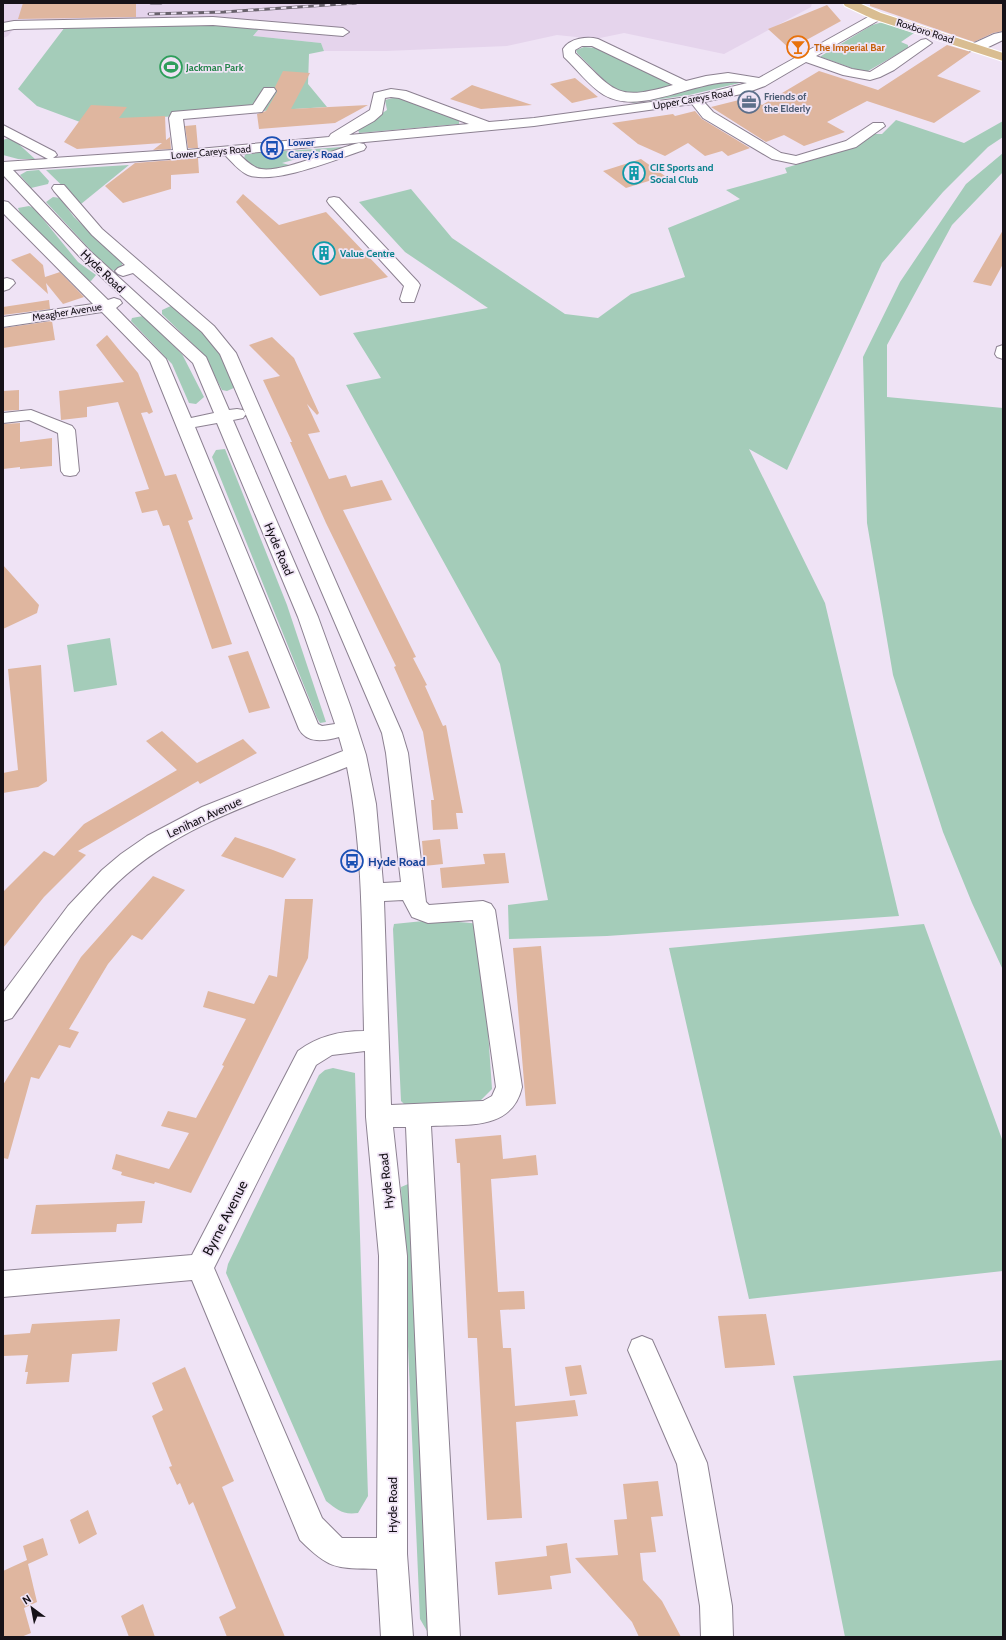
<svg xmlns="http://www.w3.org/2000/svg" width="1006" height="1640" font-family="Cabin,sans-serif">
<rect width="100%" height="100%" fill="#efe3f5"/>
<path fill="#e5d4ec" d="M3,3h809l-1,4 -87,47 -100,-21 -29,6 -38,-4 -50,11 -121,5h-62l-3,-8 -68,-7 6,-7 -48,-5 -197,4 -6,8 -5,2z"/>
<path fill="#a4ccb9" d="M883,22l31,11 -13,9 7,3v3l-40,23h-8l-39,-14v-1l51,-31z
M211,24l48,5 -6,7 68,7 3,8 -15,3 -1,30 19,23 -247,15 -43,-16 -19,-17 47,-62z
M584,47l13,1 76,36 -3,3 -42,8 -13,-4 -38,-38 -1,-3z
M711,82h33l-55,13 -56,8 -5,-3z
M397,97l62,22v5l-100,9 -1,-4 29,-19 -2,-10z
M896,120l68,23 39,-22v16l-15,10 -45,45 -61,71 -95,207 -38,-21 76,154 74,313 -292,20 -98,3 -1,-34 40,-5 -48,-236 -154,-279 35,-7 -28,-45 135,-25 -83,-56 -46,-50 52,-13 41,49 113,76 33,4 33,-24 54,-17 -17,-49 72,-29 -14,-9 61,-17 -2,-5 61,-18 27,-16h9z
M11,137l24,22h-17l-15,-4v-15z
M342,147v5l-6,2 -11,-3 -43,12 11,3 -33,5 -16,-12 1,-5z
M1003,153v19l-51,53 -65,120v52l116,11v562l-31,-67 -29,-71 -50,-157 -26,-152 -4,-166 37,-75 66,-98z
M129,165l-48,39 -35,-34z
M39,170l10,11 -1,3 -17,4 -11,-13 7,-4z
M53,197l7,1 14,19 48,46v5l-7,3 -8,-3 -61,-66z
M29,206l5,2 44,54 18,13 -5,6 -7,-1 -64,-67 -2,-5z
M173,305l47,43 16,39 -9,4 -5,-1 -18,-35 -42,-41v-4z
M143,316l39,38 22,43 -8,7 -7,-1 -17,-39 -41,-43 1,-3z
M225,449l62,156 39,117 -6,1 -3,-5 -105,-261 4,-7z
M110,638l7,47 -43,7 -7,-47z
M433,920l38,3 4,1 7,20 10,145 -13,13 -74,3 -4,-4 -8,-172 1,-5z
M924,924l79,218v129l-254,28 -80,-351z
M333,1068l22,5 13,423 -10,17c-16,2 -20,-3 -32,-12l-100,-228 2,-9 91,-189 6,-5z
M413,1182l24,438 -10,11 -7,-12 -19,-432z
M1003,1360v277h-158l-52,-261z"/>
<path fill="#dfb69f" d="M23,3h113v14l-118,2z
M923,3h80v28l-10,2 -19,9 -104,-36v-2z
M827,5l14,16 -51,28 -22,-20z
M947,45l24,7 -34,24 44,15 -47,32 -67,-22 -40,21 18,10 -41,14 -20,-11 -18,7 -55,-35 40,-10 11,8 57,-34 59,19z
M283,71l27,2 -19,36 77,-4 -33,18 -76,6 -2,-15 9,-3 11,-19 -2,-5z
M575,78l23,19 -26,6 -22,-19z
M472,85l60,20 -51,4 -31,-10z
M91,105l36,2 -8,11 46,-2 1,24 4,-3 1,12 -18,1 9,-7 -85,6 -13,-7z
M695,111l7,8 48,29 -22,8 -6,-5 -17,5 -17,-13 -23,13 -27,-12 -26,-21 61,-9 2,2z
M196,125l2,23h-10l-3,-22z
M198,158l1,15 -28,2v14l-48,14 -18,-17 30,-23z
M641,159l24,17 -39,12 -23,-17z
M243,194l36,31 47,-13 62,65 -68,19 -84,-94z
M1003,230v34l-12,22 -18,-4z
M30,253l13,12 2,12 15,-5 24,25 -21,7 -17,-21 2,11 -37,-34z
M49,300l1,9 -47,6v-8z
M52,321l3,19 -52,8v-20z
M107,335l31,38 15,39 -4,2 -2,-2 -6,1 24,63 11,-2 17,45 -5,2 44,123 -20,5 -43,-124 -6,1 -6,-16 -15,3 -7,-21 14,-3 -31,-87 -31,5v10l-26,3 -2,-29 65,-9 -28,-37z
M272,337l22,21 25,55 -2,2 -10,-11 13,28 -12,2 21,45 17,-4 5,12 31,-7 10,20 -49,10 73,147 -3,1 14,27 -2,1 18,40 3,-1 17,88h-7l2,16 -25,1 -2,-30h3l-11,-68 -29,-65 2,-1 -70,-143 -36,-81h2l-29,-62 17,-4 -31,-31z
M19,390v20l-16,1v-20z
M20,423v19l32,-4v28l-32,3v-2l-17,2v-45z
M3,565l36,40 -2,8 -34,16z
M248,651l22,57 -21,5 -21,-57z
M41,665l6,116 -9,6 -35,6v-20l15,-3 -10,-101z
M162,731l35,32 46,-24 14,14 -57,31 -2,-3 -120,70 8,4 -42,42 -41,51v-56l41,-41 10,5 30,-32 93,-54 -31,-29z
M235,837l38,13 23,9 -13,19 -62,-22z
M440,839l3,25 -19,2 -2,-25z
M505,853l4,30 -67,5 -2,-20 45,-4 -2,-10z
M153,876l32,14 -43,50 -10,-5 -24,29 -39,65 10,3 -9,16 -11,-3 -20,34 -8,-2 -23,82 -5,-1v-73l78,-128z
M285,899h28l-5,59 -117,235 -36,-11 -1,2 -33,-9 1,-3 -10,-3 4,-15 53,15 8,-14 12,-22 -28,-7 7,-15 28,7 28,-52 -2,-1 24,-46 -43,-12 5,-16 46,13 15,-29 8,2z
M541,946l15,158 -30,2 -13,-158z
M501,1135l2,24 33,-4 2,20 -47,4 7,113 26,-1 1,18 -25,1 3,38h8l4,58 60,-6 3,16 -62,6 6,96 -35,2 -10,-182h-9l-8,-175h-3l-2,-24z
M145,1201l-3,22 -25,1 -1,8 -85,2 5,-29z
M766,1314l9,51 -50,3 -7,-52z
M120,1319l-3,32 -45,3 -3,28 -43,2 2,-12h-3l3,-17 -25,1v-21l27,-2 2,-9z
M581,1365l6,29 -17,2 -5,-29z
M185,1367l49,114 -12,6 63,150h-58l-8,-20 17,-9 -43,-106 -4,3 -9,-22 -3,2 -8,-18 3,-1 -20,-50 11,-6 -11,-27z
M658,1481l5,35 -12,1 5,35 -16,1 3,27 19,21 19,36h-42l-7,-15 -57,-64 43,-3 -4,-35 13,-1 -4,-35z
M88,1510l9,24 -18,10 -9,-24z
M43,1538l5,17 -20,9 9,38 -13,6 7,25 -10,4h-18v-66l24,-11 -4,-14z
M567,1543l4,30 -21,3 2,13 -54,6 -3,-33 52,-6 -1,-10z
M143,1604l12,33h-26l-8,-21z"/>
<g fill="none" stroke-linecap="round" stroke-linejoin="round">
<g stroke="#8c8191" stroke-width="2">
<path id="minor" d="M877,12l6,4 -2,3 -65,37 36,13 18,3 51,-32 5,-1 6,4 -38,27 -14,7 -10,3 -27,-5 -37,-13 -41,24 -19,7 -42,9 9,10 68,41 15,3 50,-15 27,-18h10l2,3 -29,21 -60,17 -24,-5 -69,-41 -11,-14 -158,22 -295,28c5,5 11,11 18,14 20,8 79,-20 102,-25l5,1 2,3 -2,3c-27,9 -89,35 -116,25 -9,-4 -16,-13 -23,-20l-212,15 77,81 116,106 23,53 8,-1 6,1 3,4 -3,4 -10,2 85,197 33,91 15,47 10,49 7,79 18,-1 -15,-129 -4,-20 -162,-379 -18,-22 -69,-59 -10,3 -5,-2 -3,-3 3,-3 7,-3 -33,-30 -38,-44 -2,-3 2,-3h10l38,44 112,97 22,27 166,380 6,20 18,149 3,3 54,-4 8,3 4,6 27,177c-10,44 -56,37 -91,39l29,511h-32l-22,-510h-13l14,129v298l6,83h-32l-4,-68c-41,-1 -47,1 -77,-29l-108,-260 -189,17v-26l189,-16 106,-204c20,-15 42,-20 66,-20 -2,-88 0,-178 -17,-264 -79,32 -165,55 -229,115 -42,40 -73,90 -106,136l-9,3v-28l65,-87 34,-36 19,-16 26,-18 55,-29 141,-56 -4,-14c-14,4 -32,7 -40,-8l-149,-368 -48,-49 -99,15v-10l90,-13 -90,-91v-12l5,1 100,98 6,-2 6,2 2,3 -6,5 50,51 25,59 23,-5 -21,-50 -113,-106 -77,-82v-13l45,-3 -45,-24v-10l52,27 2,3 -4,3 120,-8 -4,-32 3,-6 81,-7 11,-17h10l2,3 -14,21 -79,7 4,31 142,-13 2,-3 39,-24 4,-17 17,-4 15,2 83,31 45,-4 161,-22 52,-13c-46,-9 -103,35 -143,12 -15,-9 -27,-26 -40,-38l-1,-8c7,-11 24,-13 35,-10l88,42 20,-5 22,-3 31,5zM582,46h10l81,39c-58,17 -58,6 -98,-32v-3zM391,97l8,1 70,26 -120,11 25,-14 8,-7 3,-16zM217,423l81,194 37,107 -13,2 -4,-2 -123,-297zM403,900l9,17 16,6 45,-3 23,167 -4,9 -9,5 -92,4 -7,-204zM365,1051l1,66 13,139 -2,282h-35l-20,-20 -108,-250 102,-203 16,-10z
M213,17l130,11 6,4 -6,4 -130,-11 -199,4 -11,2v-8l11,-2z
M1003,32v8l-23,11h-10l-1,-3 1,-3 24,-11z
M334,197l5,1 79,84 2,3 -6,17h-12l-2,-3 4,-13 -75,-82 -2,-3 2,-3z
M7,278l6,2 2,3 -6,6 -6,2v-12z
M1003,345v14l-6,-2 -2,-3 2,-7z
M31,410l41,16 3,4 4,41 -3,4 -6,1 -6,-1 -3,-4 -3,-38 -29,-13 -26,3v-10z
M642,1336l10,4 55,123 25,143 1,31h-32l-1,-31 -23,-142 -49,-114 4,-10z"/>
</g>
<g stroke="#fff" stroke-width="2">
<path id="major" d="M843,3h16l22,10 122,40v8l-130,-42 -28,-13z"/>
</g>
<use href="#minor" fill="#fff" fill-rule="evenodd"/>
<use href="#major" fill="#d9bd91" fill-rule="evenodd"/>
<g stroke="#69626c" stroke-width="3">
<path id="rail" d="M151,3h10
M149,14l75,-2 132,-9"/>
</g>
<use href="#rail" stroke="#efe3f5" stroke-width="2" stroke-dasharray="5.5" stroke-linecap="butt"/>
</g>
<defs>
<g id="bar-ring" transform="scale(1.15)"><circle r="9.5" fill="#efe3f5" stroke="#e8710a" stroke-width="1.5"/><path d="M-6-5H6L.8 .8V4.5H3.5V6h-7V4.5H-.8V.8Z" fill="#e8710a"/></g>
<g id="stadium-ring" transform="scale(1.15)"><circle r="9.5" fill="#efe3f5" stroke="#2e9e5b" stroke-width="1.5"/><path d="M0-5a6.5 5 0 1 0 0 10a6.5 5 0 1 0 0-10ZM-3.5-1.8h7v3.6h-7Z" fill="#2e9e5b"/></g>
<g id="office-ring" transform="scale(1.15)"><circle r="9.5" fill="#efe3f5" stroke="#5c6f8a" stroke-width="1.5"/><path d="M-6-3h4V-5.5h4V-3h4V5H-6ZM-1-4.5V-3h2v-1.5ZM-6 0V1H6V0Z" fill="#5c6f8a"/></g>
<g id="bus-ring" transform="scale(1.15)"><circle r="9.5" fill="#efe3f5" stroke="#1a4fb4" stroke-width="1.5"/><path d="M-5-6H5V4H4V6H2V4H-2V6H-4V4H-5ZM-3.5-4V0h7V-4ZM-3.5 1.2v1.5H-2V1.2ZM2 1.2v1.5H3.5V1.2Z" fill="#1a4fb4"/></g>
<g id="building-ring" transform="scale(1.15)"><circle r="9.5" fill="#efe3f5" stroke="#0f9aa8" stroke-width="1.5"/><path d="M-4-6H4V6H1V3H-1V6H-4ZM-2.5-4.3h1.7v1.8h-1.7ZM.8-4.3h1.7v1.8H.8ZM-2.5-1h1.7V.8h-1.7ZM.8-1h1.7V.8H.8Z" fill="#0f9aa8"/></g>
</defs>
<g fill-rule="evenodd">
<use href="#bar-ring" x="798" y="47"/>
<use href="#stadium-ring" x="171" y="67"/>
<use href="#office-ring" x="749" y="102"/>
<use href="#bus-ring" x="272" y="148"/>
<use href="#building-ring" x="634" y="173"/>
<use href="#building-ring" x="324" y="253"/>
<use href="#bus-ring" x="352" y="861"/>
</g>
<g text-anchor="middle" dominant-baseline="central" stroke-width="3.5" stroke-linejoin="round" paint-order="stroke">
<g font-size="10" fill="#161218" stroke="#efe3f5">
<text transform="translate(925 31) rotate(18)">Roxboro Road</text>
<text transform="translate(693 99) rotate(-10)">Upper Careys Road</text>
<text transform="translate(211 152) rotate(-5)">Lower Careys Road</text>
<text transform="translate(67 312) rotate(-9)">Meagher Avenue</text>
</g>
<g font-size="10" font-weight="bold" fill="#c56008" stroke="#efe3f5" text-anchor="start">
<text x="814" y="47">The Imperial Bar</text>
</g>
<g font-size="10" font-weight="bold" fill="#27864d" stroke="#efe3f5" text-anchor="start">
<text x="186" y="67">Jackman Park</text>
</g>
<g font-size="10" font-weight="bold" fill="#4e5e75" stroke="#efe3f5" text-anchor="start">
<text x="764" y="96">Friends of<tspan x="764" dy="12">the Elderly</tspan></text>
</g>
<g font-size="10" font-weight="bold" fill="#164399" stroke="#efe3f5" text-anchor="start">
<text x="288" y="142">Lower<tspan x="288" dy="12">Carey's Road</tspan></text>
</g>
<g font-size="10" font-weight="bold" fill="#0d838f" stroke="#efe3f5" text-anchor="start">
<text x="650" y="167">CIE Sports and<tspan x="650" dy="12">Social Club</tspan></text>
<text x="340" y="253">Value Centre</text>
</g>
<g font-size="12" fill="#161218" stroke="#efe3f5">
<text transform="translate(103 271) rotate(44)">Hyde Road</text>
<text transform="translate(279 549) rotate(67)">Hyde Road</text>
<text transform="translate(204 817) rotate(-25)">Lenihan Avenue</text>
<text transform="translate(386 1181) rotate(-96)">Hyde Road</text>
<text transform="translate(392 1505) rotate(-90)">Hyde Road</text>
</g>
<g font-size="12" font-weight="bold" fill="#164399" stroke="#efe3f5" text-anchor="start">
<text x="368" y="861">Hyde Road</text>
</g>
<g font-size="14" fill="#161218" stroke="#efe3f5">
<text transform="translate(225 1218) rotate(-63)">Byrne Avenue</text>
</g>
</g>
<rect width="1006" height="1640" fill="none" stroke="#161218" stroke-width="8"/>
<g transform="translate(32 1608) rotate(328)" stroke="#efe3f5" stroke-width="3" paint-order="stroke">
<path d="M0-3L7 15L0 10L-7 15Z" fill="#161218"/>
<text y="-6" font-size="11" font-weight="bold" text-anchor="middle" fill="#161218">N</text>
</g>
</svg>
